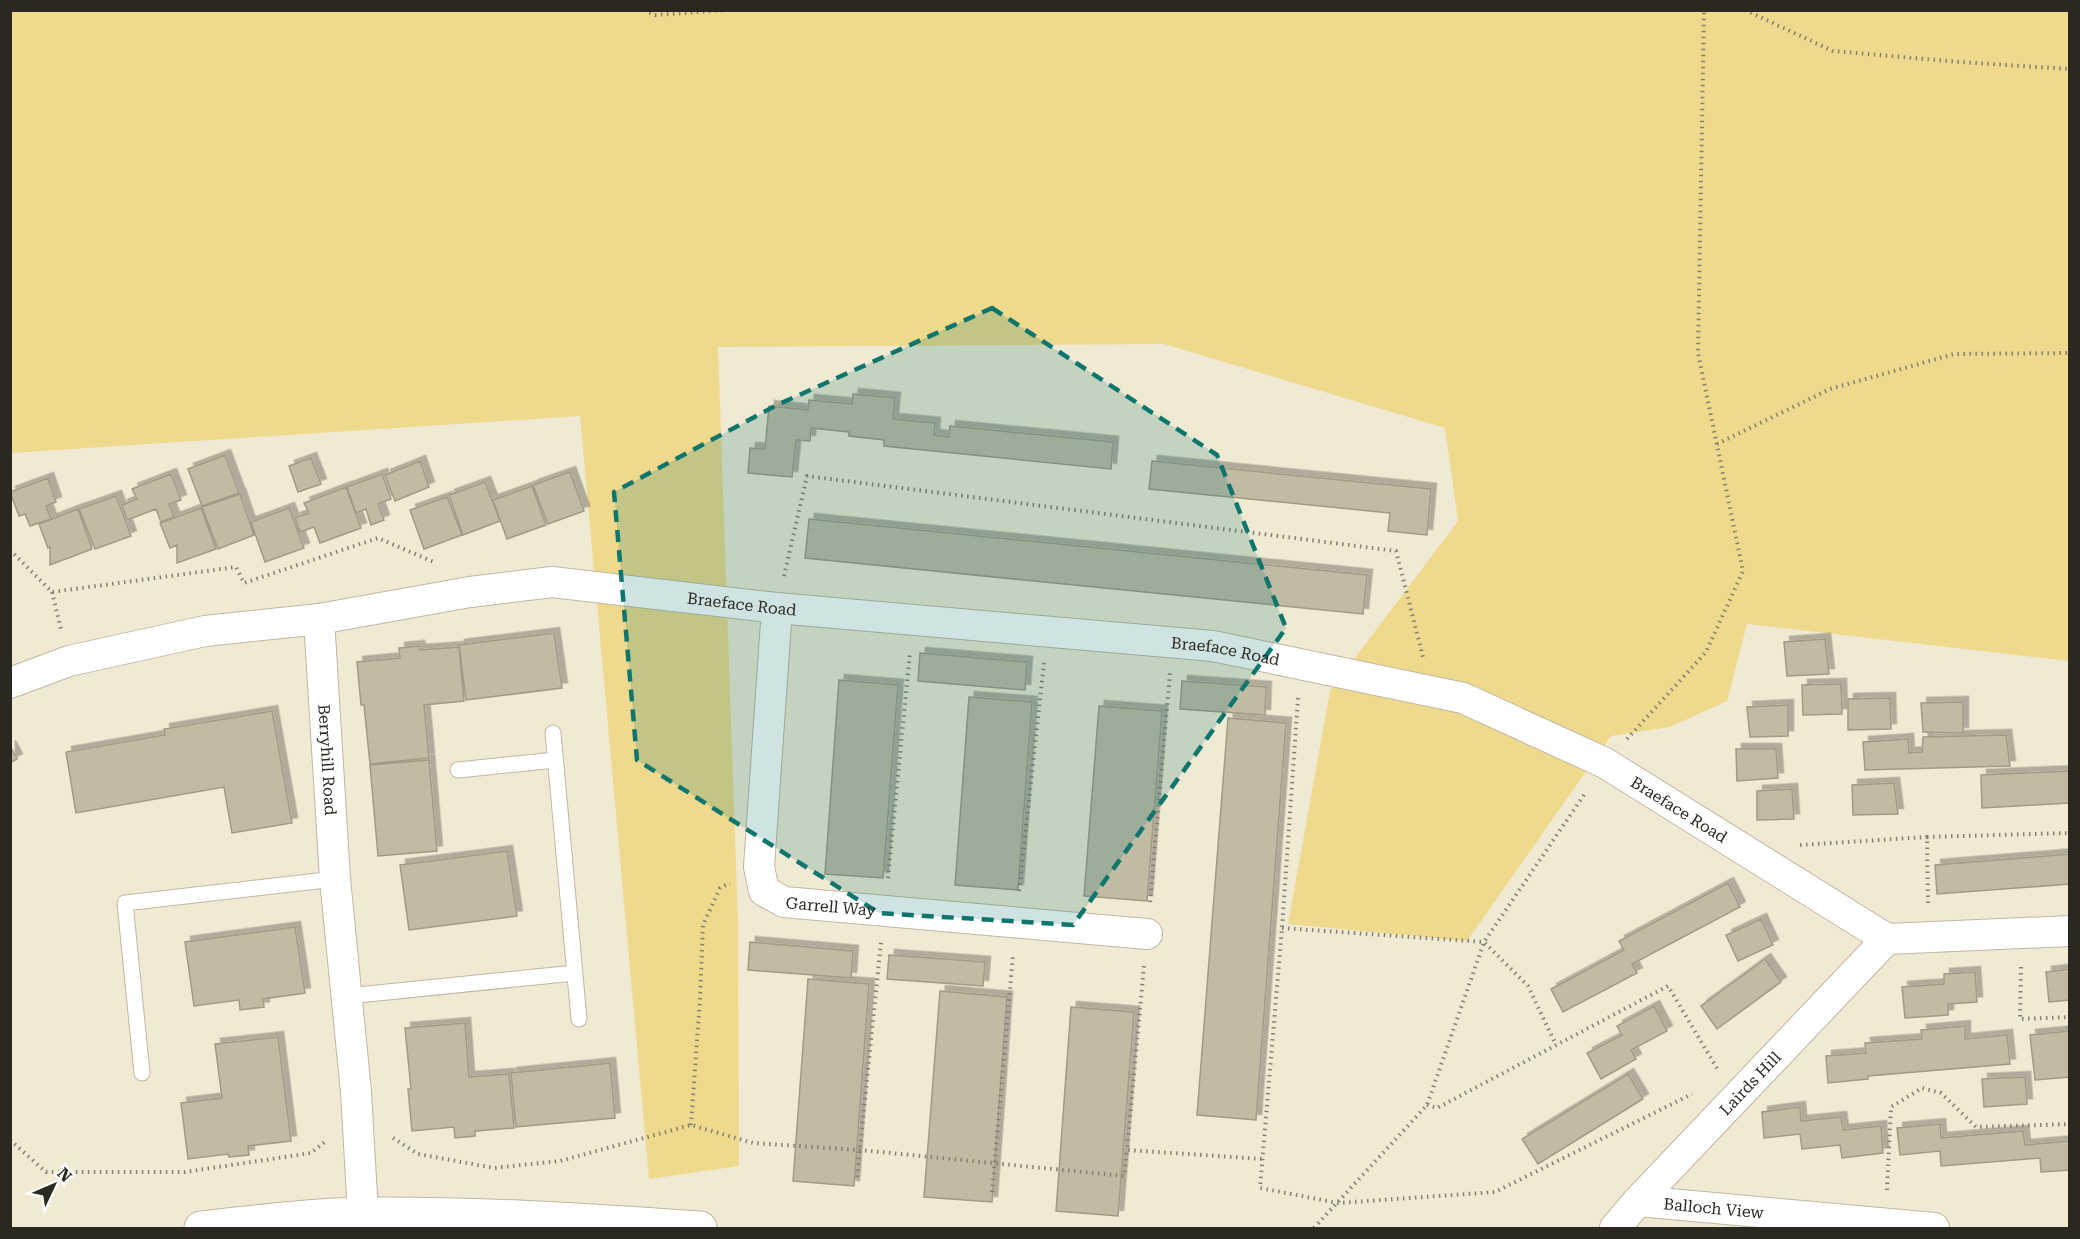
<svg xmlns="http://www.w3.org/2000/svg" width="2080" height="1239" font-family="'Roboto Serif',serif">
<defs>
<filter id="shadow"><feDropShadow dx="5.5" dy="-5.5" stdDeviation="0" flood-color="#0004"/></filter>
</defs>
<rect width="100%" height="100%" fill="#f0ead4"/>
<path fill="#efd98d" d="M11,11h2058v650l-322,-37 -20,77 -57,26 -59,9 -144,205 -179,-17 42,-233 128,-170 -13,-93 -281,-84 -446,3 20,576 1,243 -90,13 -69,-763 -569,37z"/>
<path fill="#c1bba6" stroke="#a09a86" stroke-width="1.5" filter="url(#shadow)" d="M853,394l42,4 -2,21 42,4 -1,12 15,2 1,-11 163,16 -2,27 -227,-23v-6l-35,-4v-4l-38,-4 -1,13 -14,-1 -4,37 -44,-4 2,-25 15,1 4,-43 39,4 1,-10 43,4z
M225,455l14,38 -37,13 -14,-37z
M311,458l10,26 -23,8 -9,-26z
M420,461l9,26 -34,14 -10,-26z
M1152,461l279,28 -4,46 -39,-4 2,-18 -241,-24z
M570,472l14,39 -36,13 -15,-39z
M171,474l10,26 -12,4 5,13 -13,5 -5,-13 -29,11 -5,-15 15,-6 -5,-10z
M382,474l9,25 -13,5 6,16 -13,5 -5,-16 -10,4 -9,-26z
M48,478l8,24 -10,4 5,13 -21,7 -5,-12 -6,2 -9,-24z
M485,482l15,39 -37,14 -14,-40z
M532,486l14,39 -39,14 -14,-39z
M346,487l15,41 -41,15 -6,-16 -14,5 -5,-14 14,-5 -5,-10z
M240,494l14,41 -36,14 -16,-42z
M116,496l15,40 -36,13 -16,-40z
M447,497l15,38 -38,14 -14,-39z
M201,508l15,41 -39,14v-18l-7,3 -10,-25z
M289,508l15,40 -39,14 -14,-40z
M78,509l14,40 -42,16v-18l-2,1 -9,-24z
M809,519l558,56 -4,39 -558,-56z
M554,633l8,55 -96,12 -7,-55z
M1825,639l4,35 -42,2 -3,-34z
M419,646l1,4 39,-3 5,54 -40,4 5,53 -59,6 -6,-59h-3l-4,-43 43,-4 -1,-10z
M920,653l107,9 -2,28 -107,-9z
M839,680l59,5 -15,193 -58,-4z
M1182,681l84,6 -1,28 -85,-6z
M1841,684l1,30 -39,1 -1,-30z
M969,697l63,5 -14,188 -63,-5z
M1890,698l1,31 -43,1v-31z
M1963,702v31l-40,-1 -2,-29z
M1788,705v31l-38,1 -3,-30z
M1099,706l63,5 -15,190 -63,-5z
M272,711l20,112 -60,10 -8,-46 -148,26 -10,-61 99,-17 -1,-6z
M1228,718l58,5 -30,397 -59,-5z
M2006,735l4,31 -145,4 -2,-28 45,-3 1,14 13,-1 1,-15z
M10,746l7,13 -7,4z
M1736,749h40l2,29 -41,3z
M429,760l8,91 -59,5 -8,-91z
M2070,771v32l-88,5 -1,-33z
M1894,783l4,31 -45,1 -1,-30z
M1792,789l2,30 -37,1v-29z
M507,851l10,65 -108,14 -9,-65z
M2070,854v30l-133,10 -2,-29z
M1728,883l12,24 -108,57 5,9 -74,39 -12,-23 73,-39 -5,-9z
M1761,919l12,26 -35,16 -12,-26z
M295,927l10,66 -42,6 1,8 -24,3 -1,-10 -45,6 -9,-64z
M750,942l103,9 -2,27 -103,-8z
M889,955l96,7 -2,24 -96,-7z
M1765,959l16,23 -64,47 -16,-23z
M2070,969v31l-21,2 -3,-30z
M1975,972l2,30 -29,2v11l-43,3 -3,-31 42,-3v-10z
M808,979l61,5 -15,202 -61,-5z
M940,991l67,6 -15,205 -68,-5z
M1654,1006l13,25 -36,19 5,9 -35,20 -14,-26 35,-18 -5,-9z
M1071,1007l63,5 -16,204 -62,-5z
M465,1023l4,54 40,-3 5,54 -39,3v5l-20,2 -1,-11 -42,4 -4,-42h3l-6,-61z
M1965,1026v13l42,-4 3,29 -142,12v3l-40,4 -2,-27 40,-3 -1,-10 57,-4 -1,-9z
M2070,1031v46l-35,3 -5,-45z
M278,1037l13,104 -43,5 1,9 -20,2 -1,-3 -40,5 -7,-56 41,-5 -7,-54z
M610,1063l5,55 -99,9 -5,-54z
M1628,1074l15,25 -105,65 -16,-25z
M2025,1077l2,27 -43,3 -2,-28z
M1800,1107l1,14 40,-4 2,13 38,-4 2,27 -41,5 -2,-13 -38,4 -2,-15 -36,4 -2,-26z
M1940,1124l1,14 82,-7 2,14 45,-4v29l-29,2 -1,-14 -99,8 -1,-15 -40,4 -3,-27z"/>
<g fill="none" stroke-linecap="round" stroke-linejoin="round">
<g stroke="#beb8a3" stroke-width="17">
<path id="lane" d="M553,733l26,286
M458,770l97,-10
M348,996l227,-23
M142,1073l-17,-170 210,-24"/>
</g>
<g stroke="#beb8a3" stroke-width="32">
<g id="street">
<path id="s1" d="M777,608l-18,259 5,24 20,11 363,32"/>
<path id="s2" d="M319,619l16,260 21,213 7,122"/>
<path id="s3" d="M10,683l59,-22 136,-30 114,-12 151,-27 82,-10 225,26 436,38 250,52 142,65 282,176 183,-8"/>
<path id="s4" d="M1638,1201l296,27"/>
<path id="s5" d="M1615,1228l23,-27 249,-262"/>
</g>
</g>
<g stroke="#beb8a3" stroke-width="35">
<path id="secondary" d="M201,1228c54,-6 109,-13 163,-14 112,-1 225,6 336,14"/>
</g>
<path stroke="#848072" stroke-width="4" stroke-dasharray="1.5 4.5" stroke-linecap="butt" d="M644,10l11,5 72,-5
M1745,10l88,41 127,11 110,7
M1717,444l113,-55 124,-35 116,-1
M10,550l42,42 184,-25 8,16 134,-45 58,25
M784,576l23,-100 589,75 27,106
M52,592l9,37
M1298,698l-16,230 -22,260 78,15 157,-11 197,-98
M1627,739l79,-87 37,-81 -45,-218 6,-343
M1800,845l127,-8
M888,878l22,-226
M1019,891l25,-228
M1150,902l20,-229
M1928,903l-1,-66 143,-4
M1282,928l202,14 44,44 28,59
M1144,966l-17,184 135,9
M2021,967l-1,52 50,-2
M1427,1105l10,3 231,-122 50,84
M691,1125l9,-126 3,-74 17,-37 10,-5
M393,1138l25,16 76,14 66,-7 131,-36 62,18 107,7 264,26 3,-26
M10,1140l36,32h139l126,-19 15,-12
M857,1177l24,-235
M1887,1190l4,-83 31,-19 19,5 35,34 94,-3
M992,1192l21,-237
M1314,1228l113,-123 57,-163 102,-150"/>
<use href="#lane" stroke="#fff" stroke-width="15"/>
<use href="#street" stroke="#fff" stroke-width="30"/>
<use href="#secondary" stroke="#fff" stroke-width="33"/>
</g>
<path fill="#0f766e" fill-opacity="0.2" stroke="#0f766e" stroke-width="4.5" stroke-dasharray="12 8" stroke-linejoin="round" d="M992,308l225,147 69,173 -213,297 -194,-12 -242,-153 -23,-268 163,-87z"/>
<g text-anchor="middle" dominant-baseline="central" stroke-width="4.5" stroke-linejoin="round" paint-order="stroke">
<g font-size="16" fill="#2a2820" stroke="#fff">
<text stroke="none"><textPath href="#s3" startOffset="744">Braeface Road</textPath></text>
<text stroke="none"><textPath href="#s3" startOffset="1230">Braeface Road</textPath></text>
<text stroke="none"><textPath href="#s2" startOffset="141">Berryhill Road</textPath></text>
<text stroke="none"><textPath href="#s3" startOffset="1716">Braeface Road</textPath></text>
<text stroke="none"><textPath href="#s1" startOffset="354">Garrell Way</textPath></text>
<text stroke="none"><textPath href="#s5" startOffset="198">Lairds Hill</textPath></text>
<text stroke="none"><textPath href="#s4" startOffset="76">Balloch View</textPath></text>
</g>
</g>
<rect width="2080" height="1239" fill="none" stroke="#2a2820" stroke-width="24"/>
<g transform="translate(54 1185) rotate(46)" stroke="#ffffff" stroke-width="4.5" paint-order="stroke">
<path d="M0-4.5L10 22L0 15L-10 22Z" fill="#2a2820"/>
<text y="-9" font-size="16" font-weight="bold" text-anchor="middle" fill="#2a2820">N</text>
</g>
</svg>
